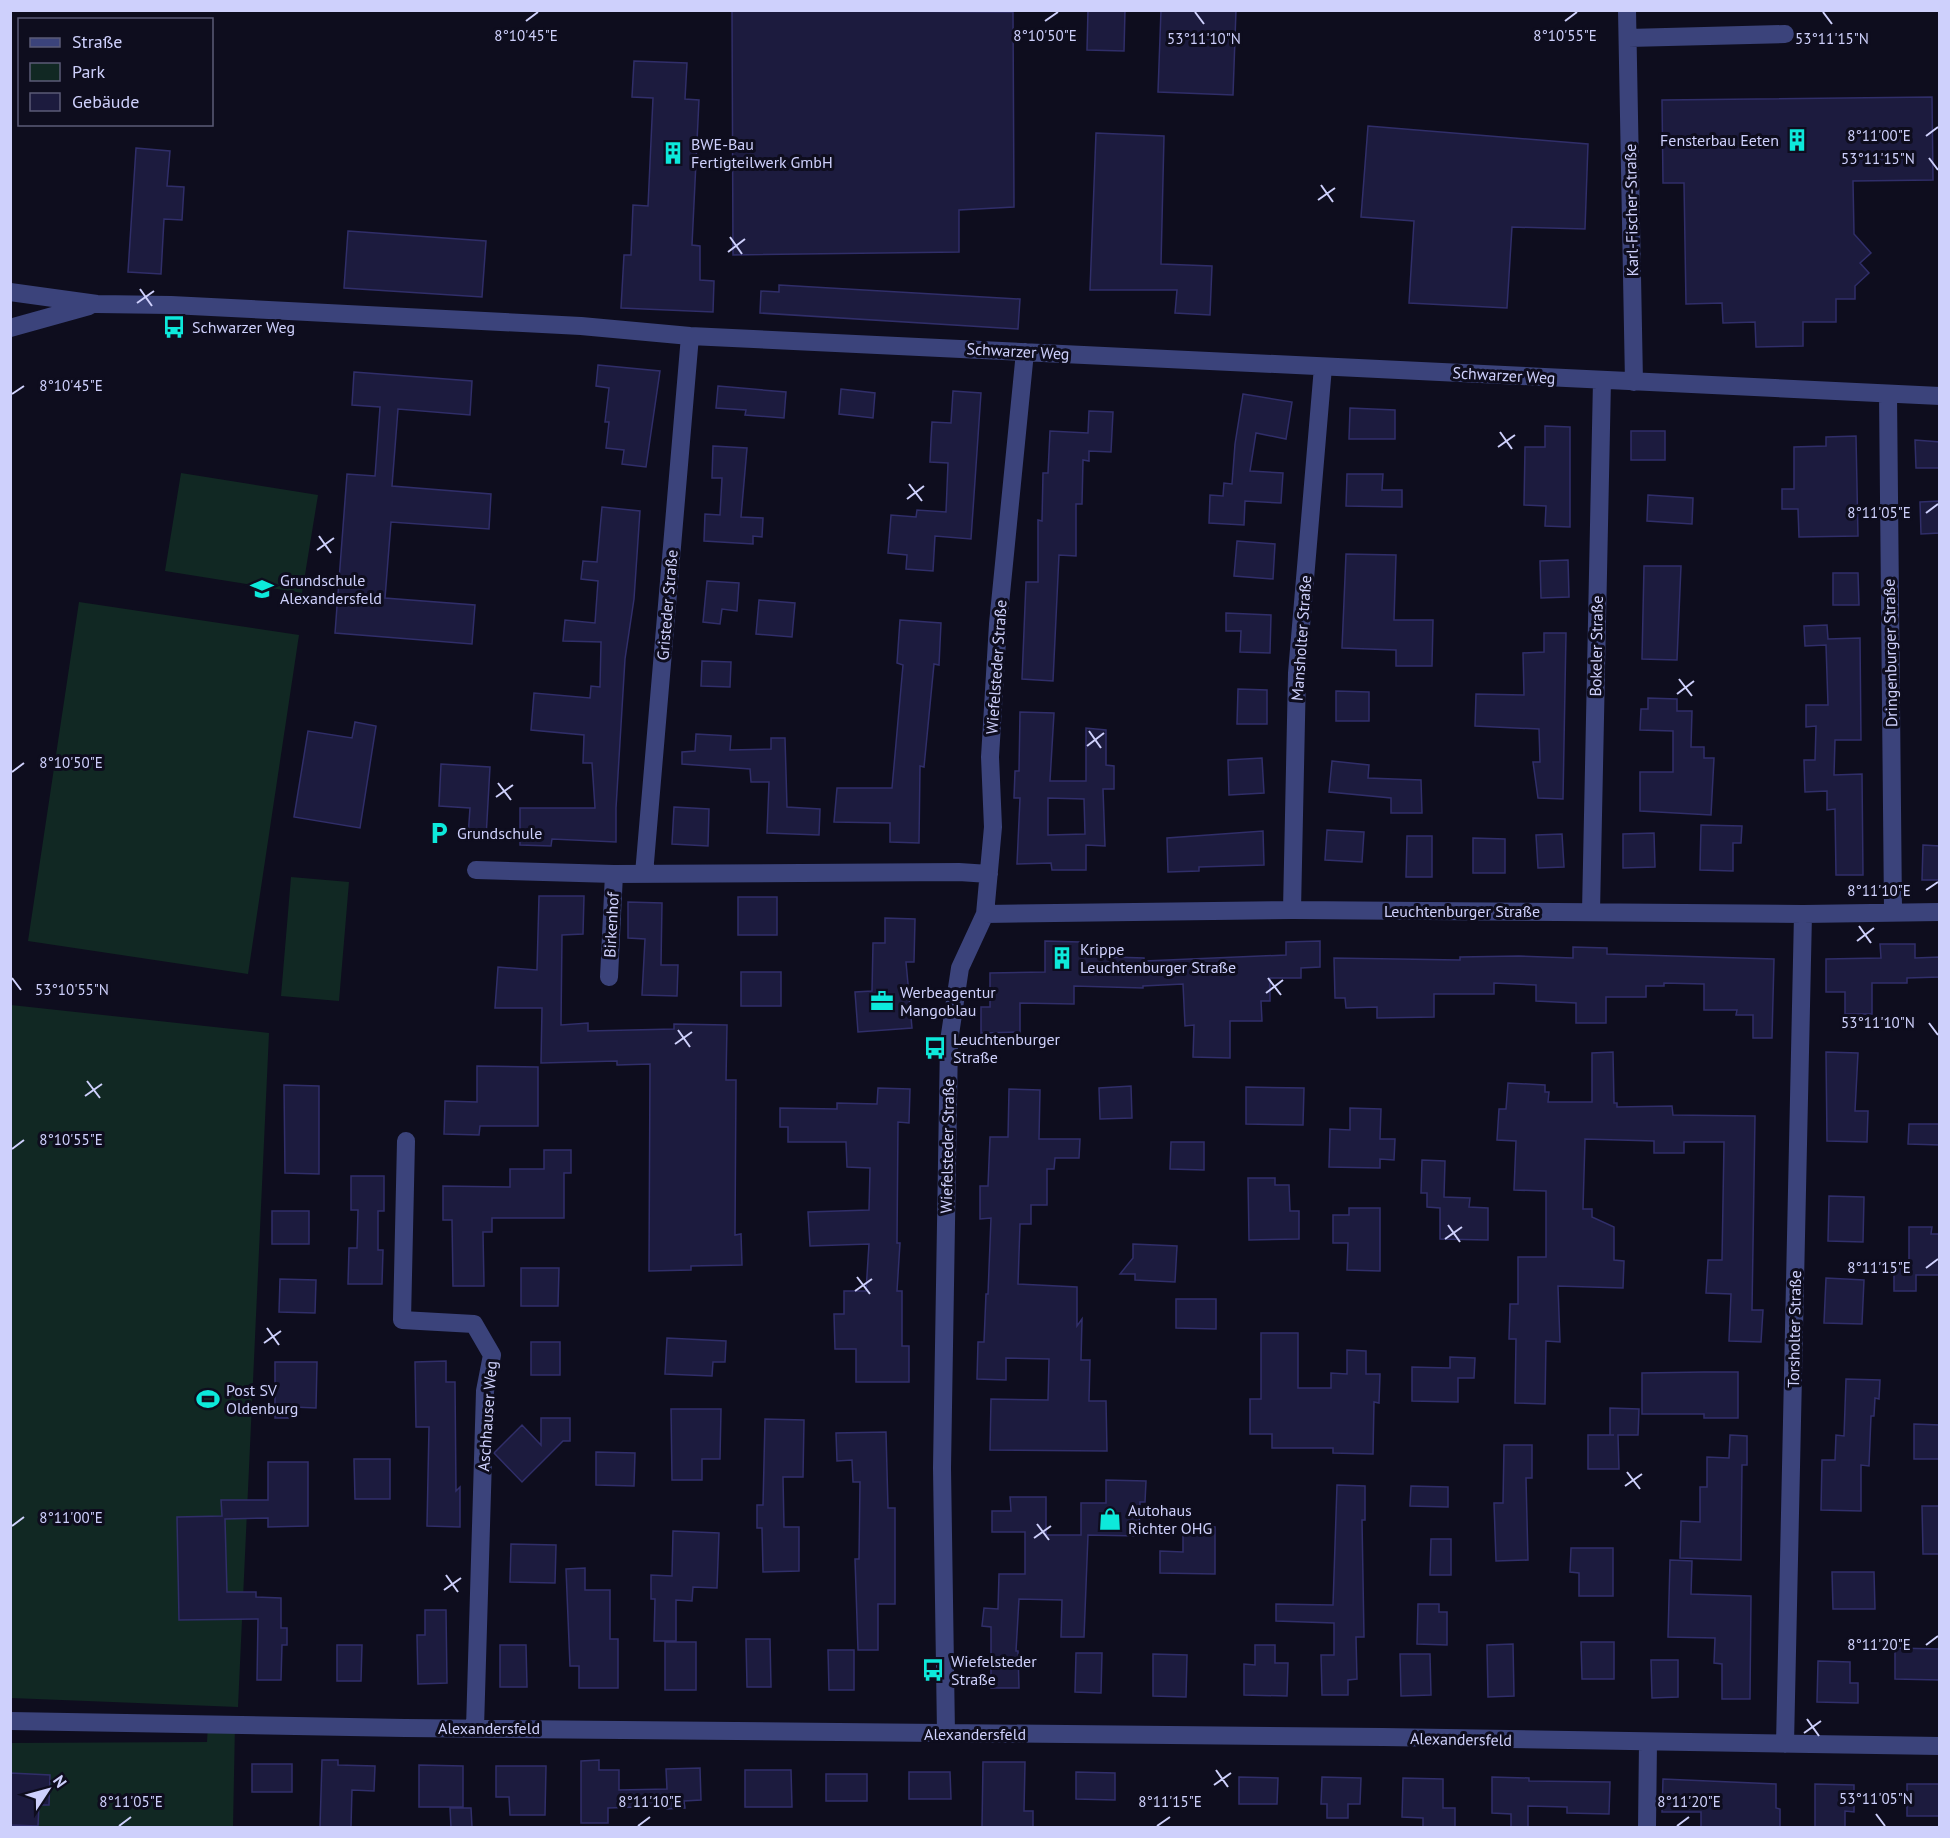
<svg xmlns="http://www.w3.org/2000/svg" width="1950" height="1838" font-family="'PT Sans',sans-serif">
<rect width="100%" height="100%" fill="#0e0d1e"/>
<path fill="#112823" d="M181,473l137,22 -16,98 -137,-22z
M79,602l220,33 -51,339 -220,-33z
M291,877l58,5 -10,119 -58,-5z
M11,1005l258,28 -31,674 -227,-9z
M208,1724h27l-2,103h-222l-1,-84 197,-1z"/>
<path fill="#1c1b3e" stroke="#302e69" stroke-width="1.5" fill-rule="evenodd" d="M732,10l281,2 1,195 -55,3v42l-226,3z
M1088,10h37l-1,41 -37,-1z
M1161,10h75l-3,85 -75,-3z
M634,61l53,2 -2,36 14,1 -7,145 8,1v34l14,1 -1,31 -92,-4 3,-53h7l2,-50 15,1 5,-108 -21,-1z
M1932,97l1,83 -80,1 1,53 17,19 -11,10 9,10 -14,13v13h-19v23h-33v24l-47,1 -1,-25 -32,1 -1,-20 -36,1 -2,-121h-21l-1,-83z
M1368,126l220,18 -3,85 -73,-2 -5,81 -98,-5 5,-82 -53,-4z
M1096,133l68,3 -3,128 51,2 -2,49 -35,-2 2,-23h-87z
M136,148l34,3 -3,35 17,1 -2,33 -18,-1 -3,55 -33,-2z
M348,231l138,10 -4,56 -138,-9z
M779,285l241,14 -2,30 -258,-16 1,-22 18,1z
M598,365l62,6 -14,96 -24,-3 2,-14 -18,-2 3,-26h-4l4,-34 -13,-2z
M354,372l118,9 -2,34 -72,-6 -6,77 99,8 -2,35 -98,-7 -6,76 90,7 -3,39 -137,-11 12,-159 28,2 5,-69 -28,-2z
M718,386l68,6 -2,26 -39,-3 1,-5 -30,-2z
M841,389l34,4 -2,25 -34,-4z
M953,391l28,2 -10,146 -36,-3 -2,35 -27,-2 1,-14 -19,-2 3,-38 25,2 1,-7 29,2 2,-49 -18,-1 1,-23 1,-17 19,1z
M1243,394l49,8 -6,37 -30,-6 -6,38 33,2 -2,30 -36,-2 -1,24 -35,-2 1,-28 13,1 1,-13 8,1 3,-40z
M1350,408l45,2v29h-46z
M1089,411l24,1 -2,40 -22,-1v10l-6,-1 -1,44h-6v52l-17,-1 -6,126 -31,-2 4,-97h12v-62l4,1 1,-48h5l2,-42 38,2z
M1545,426l25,1v100l-25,-1 1,-20 -22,-1 1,-58h20z
M1631,431h34v29h-34z
M1856,436l2,100 -59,1 -1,-28h-16v-20h12v-42l32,-1v-9z
M1915,440l25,2v26h-24z
M713,446l34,2 -6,69 22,1 -1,19 -9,-1v8l-49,-3 1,-27 15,1 2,-37h-10z
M1347,474h36l-1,16h20v17l-56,-1z
M1648,495l45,3 -1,26 -45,-3z
M1940,501v32l-19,1 -1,-32z
M602,507l38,4 -6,88 -9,60 -9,149v34l-64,-3 -1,7 -31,-1v-37h75l-3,-45h-9l1,-28 -53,-5 3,-37 56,5 1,-12 9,1 1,-45 -38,-1 2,-21 30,3 3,-42 -17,-2 2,-18 14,1z
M1237,541l38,3 -2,35 -39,-3z
M1346,554l50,1 -2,65h39l-1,46h-36v-16l-54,-2z
M1568,560l1,37 -28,1 -1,-37z
M1644,566h37l-4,94 -35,-1z
M1833,573h25l1,32h-26z
M707,581l32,2 -2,28 -15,-2 -2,15 -17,-2z
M759,600l36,3 -3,34 -36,-3z
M1226,613l45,2 -1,38 -30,-1 1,-21h-15z
M900,620l41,3 -2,42 -5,-1 -10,103 -4,-1 -1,77 -29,-1v-19l-56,-1 3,-34h55l11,-123 -6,-2z
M1827,625l1,14 32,-1 1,102h-26l-1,35 28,-1 1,101h-27l-1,-66 -8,1v-19l-22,1 -1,-32h11l1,-34 -10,1v-22h22l-2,-60 -21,1 -1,-20z
M1544,633h22l-3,166 -25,-1 -5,-36h7l-1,-33 -64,-3 1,-32 48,1 -1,-42 21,-1z
M702,661l29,1 -1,25 -29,-1z
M1238,689l29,1v34h-30z
M1336,691l33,1v29h-33z
M1648,698l29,1v12h15l-1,36h13v11h10l-3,57 -71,-4v-39h33v-41l-33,-1 1,-21h7z
M1020,712l34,1 -4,68h36v-53l20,2v35l8,1v23h-11l2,57 -19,-1v25h-34l-1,-7 -34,1 3,-66h-6l1,-27h4zM1048,798l36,1 1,35 -37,1z
M355,722l21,4 -16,102 -66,-11 14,-86 44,7z
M696,734l35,2 -1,14 41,-1v-11h14l2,69 33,2 -1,26 -52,-2 2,-51h-18l-1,-13 -68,-5v-12l13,-1z
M1262,758l2,35 -35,2 -1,-35z
M1332,761l37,4 -1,13 53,2 1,33h-31v-15l-62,-6z
M441,764l49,3 -4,71 -18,-1 2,-29 -31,-2z
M674,807l35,2 -1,37 -36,-2z
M1701,825l41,1 -1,17h-8v28l-33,-1z
M1327,830l37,2 -2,30 -37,-2z
M1263,831l1,34 -65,2v4l-31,1 -1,-34z
M1654,833l1,34 -32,1v-34z
M1562,834l2,33 -26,1 -2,-33z
M1407,836h25v41h-26z
M1473,838l32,1v34h-32z
M1923,845l17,1v34h-18z
M539,896h45l-1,38 -21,1 -1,90 27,-2v8l86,-2v-5l53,1 -1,55h10l-1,155 6,-1 1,31 -51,1v4l-42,1 1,-207 -33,1v-4l-76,2 1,-55h-47l3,-41 39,3z
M738,897h39v38h-39z
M628,902l34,1 -1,62h17l-1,31 -35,-1 3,-56 -17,-1z
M885,918l30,1 -1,43h-8l6,66 -54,4 -3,-40 17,-1 1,-48h12z
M1045,941l35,1v14l64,2v3l142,-6v-13l34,-1v26l-19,1v10h-31v23h-9l1,20h-32v37l-37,-1 1,-32 -9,1 -2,-42 -40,2v2l-69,-2v18l-54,-1v29l-39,1v-26h9v-34l55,-1z
M1880,944h35v14l25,-1v20l-33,1v5h-35v31h-27v-22h-19v-33l55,-1z
M1573,947l34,1v6l167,5 -2,79h-19v-23h-17l1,-5h-33v-26l-40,-1v3h-18v11h-40v26h-30v-20l-40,-2v-16l-42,-2v11h-60v23l-57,1v-11l-31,1 -1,-10h-10l-1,-40 126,2v-3l59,-1 54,2z
M741,972h40v34h-40z
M1613,1052l1,51h3v4l55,-1 1,9 82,1 -3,194h11l-2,32 -32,-1 2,-47 -25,-1 2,-33h14l2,-118h-40v11h-30v-12l-69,-2 -2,70h9v8l22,10v33l10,1 -1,27 -65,-2 2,56 -14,-1 -1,63 -30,-1 1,-64h-7l1,-35h8v-47h28v-66l-32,-1 2,-49 -19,-1 2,-31h7l2,-26 37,2v7h4l-1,10h44v-49z
M1826,1052l32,1 -3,58h13l-1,31 -40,-1z
M477,1066l61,1v59h-58l-1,9 -35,-1 1,-33 32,1z
M284,1085l35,1v88l-34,-1z
M1131,1086l1,32 -32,1 -1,-31z
M1246,1087l58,1 -1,37 -57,-1z
M878,1088l32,1 -1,34 -11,-1 -1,121h3l-3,48h5v55h7v36h-53v-33h-21l-1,-35h10v-23h22l3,-47 -59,2 -2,-34 61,-2 1,-42 -23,-1 -1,-25h-58v-15h-8v-19l57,1v-6l40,1z
M1009,1089l31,1 -1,49h41l-1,19h-24l-1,11h-7v36h-16v19h-11l-2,60 59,3v39l5,-7 -1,41h9l-1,41h17l1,50 -117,-1 1,-51 57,1 1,-41 -43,-1v22l-29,-1 1,-37h6l2,-48h2l3,-76 -11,1v-33h8l2,-49h18z
M1350,1108l31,1 -1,30h15l-1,21 -14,-1v9l-51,-1 1,-38 20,1z
M1909,1124h31v21l-32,-1z
M1171,1142h33v28l-34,-1z
M544,1150h27v23h-7v45h-72v14h-9l1,54h-31l-1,-66h-9v-34l67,1v-18h34z
M1422,1160l23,1 -1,36 26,1 -1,9 19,1v32l-48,-1v-31l-13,-1v-14h-6z
M351,1176h33v35h-6v39h5l-1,34h-34l1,-36h8l1,-38h-7z
M1248,1178h27v7h14l1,26h9v28l-50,1z
M1829,1196l35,1 -1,45 -35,-1z
M1349,1208h31v63l-33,-1 1,-27h-15v-28h16z
M272,1211h37v33h-37z
M1909,1227h23l-1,7h9v41h-24v16h-22v-24h15z
M1133,1244l44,2 -2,36 -40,-2v-6h-15l13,-16z
M521,1268h38l-1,38h-37z
M1826,1278l38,2 -2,44 -38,-1z
M280,1279l36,1 -1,33 -36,-1z
M1176,1299h40v30l-40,-1z
M1261,1333h37v55h33v-15l16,1v-24l19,1v23h14l-1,29 -5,-1 -1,52 -40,-1v-5h-61v-14h-22v-35h11z
M667,1338l59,3 -1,21h-12l-1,14 -47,-2z
M531,1342h29v33h-29z
M1450,1357l25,1 -1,20h-16v24l-46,-1v-34l38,1z
M446,1361v21h9l1,109 4,-4v40l-33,-1 2,-99h-13l-1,-65z
M275,1362h42l-1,46 -23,-1v11h-18z
M1704,1372h34v46h-34v-4h-62v-41z
M1846,1379l34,1 -1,19 -4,-1 -1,18h-3l-2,50 -8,-1v46l-40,-1 1,-50h13l1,-25 8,1z
M1610,1408l29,1 -1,26h-20l1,34h-31v-34h26h-4z
M671,1409h50l-1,50h-18v21h-30z
M541,1418h29v23h-7l-41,41 -28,-29 28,-28 19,20z
M765,1419l39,1 -1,57h-20l1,50h15v44l-36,1 -1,-44h-5v-23h6z
M1914,1424l26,1v34h-26z
M886,1432l2,76h7v96h-17v46h-20l-3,-91h4l1,-77h-7l-1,-22 -15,1 -1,-28z
M1730,1435l17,1v29h-5l-1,95 -61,-2 1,-37 19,1v-35h7v-30l22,1z
M1504,1445h28v33h-6l2,82 -32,1 -2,-58h9z
M596,1452l39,1 -1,33 -38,-1z
M354,1459h36v40h-35z
M268,1462h40v64l-40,1v-9l-43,1 2,73h29v5l25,1v30h6v17h-5l-1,35h-24l1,-61 -79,1 -2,-103 45,-1 -1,-16h47z
M1106,1480l40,1 -1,21h-5l-1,34 -51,-1 -4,102h-23l1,-37 -43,-1 -3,52h2l1,37h-28v-61l-9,-1 2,-18 14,1 1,-35h26v-42h-33v-21h19l-1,-14h36v38h35v-32h25z
M1337,1485l28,1v34h-3l2,117h-8l1,42 -9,1v15h-26l-1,-40h13v-32l-58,-2v-17l57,1z
M1411,1486l37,1v20l-38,-1z
M1922,1506h18v48h-17z
M1183,1527h32v47l-55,-1v-22l23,1z
M673,1531l46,2 -2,55 -24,-1 -1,14 -16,-1v41h-22l1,-42h-4v-24l21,1z
M1431,1539h20v36h-21z
M511,1544l45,1 -1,38 -45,-1z
M1571,1548h42v48h-34v-23l-9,-1z
M1670,1560l22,1 -1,33 60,2 -1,103h-28v-35l-8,-1 1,-25 -47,-1z
M585,1568v22h25v49h8v49h-39v-22h-9l-4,-97z
M1832,1572h42l1,37h-42z
M1418,1604h21v8h8v33l-30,-1z
M425,1610h21l1,73 -29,1 -1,-49h8z
M746,1639h24l1,48h-24z
M665,1642h31v48h-31z
M1581,1642h33v37h-32z
M1513,1644l1,52 -26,1 -1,-52z
M337,1645h25l-1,36h-24z
M500,1645h26l1,42h-27z
M1255,1645h20v18h13l-1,33 -43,-1v-31l11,1z
M1895,1648l45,1v31l-45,-1z
M828,1650h26v40h-25z
M1076,1653h26l-1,40 -26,-1z
M1153,1654l34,1 -1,42 -33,-1z
M1400,1654h30l1,41 -30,1z
M1651,1660h27v37l-26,1z
M1818,1661l32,1v21h8v20l-41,-1z
M322,1760h16v5l37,1 -1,25 -22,-1 -1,37h-31z
M599,1760v10h20v20l48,-1 -1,-20 34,-1 1,32 -17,1 1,7 -18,1v-3l-59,2v15h-27v-62z
M983,1762h42l-1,49h9v16h-51z
M252,1764h40v28h-40z
M419,1765l44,1v41h-44z
M496,1766h50l-1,49h-35l-1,-18h-13z
M745,1770h46l1,37h-47z
M909,1772h41l1,27h-42z
M1076,1772l39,1v27l-39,-1z
M10,1773l40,2 -1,30h-10l-1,21 -28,-1z
M826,1774h41v27h-41z
M1239,1777l39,1 -1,26h-38z
M1322,1777l39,1 -1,26h-12v14h-21v-14h-6z
M1492,1777l37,1v3l81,1 -1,32 -42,-1v-6l-39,-1v21h-17v-13l-19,-1z
M1403,1778l40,1v29h12v19h-32v-9l-21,-1z
M1663,1779l113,5v24l4,1v18h-79v-15h-39z
M1815,1784l39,1v27l-9,-1v16h-30z
M1907,1784h33v32h-33z
M450,1808h21l1,19h-21z"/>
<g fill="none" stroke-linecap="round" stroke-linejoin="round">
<path stroke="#3b437b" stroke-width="18" d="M1627,10l7,372
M1628,38l157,-4
M10,292l87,12 74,1 410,21 109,10 1250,60
M10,328l79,-22
M1888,394l5,517
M476,870l138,4 345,-2 30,2
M644,874l46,-538
M1292,910l5,-237 26,-306
M1591,912l11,-532
M985,914l307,-4 511,4 137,-2
M609,977l5,-103
M406,1141l-4,179 72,4 18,31 -7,36 -10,337
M10,1721l395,7 978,9 557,9
M946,1733l-4,-265 7,-427 11,-73 25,-54 8,-87 -3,-70 8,-133 27,-272
M1785,1744l18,-830
M1647,1828l1,-86"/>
</g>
<path fill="none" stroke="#ced0fc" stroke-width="2" d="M1195,12l9,12M1823,12l9,12M526,21l12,-9M1045,21l13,-9M1565,21l12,-9M1926,136l12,-9M1929,158l9,12M1321,185l12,17M1318,200l17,-12M730,237l12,17M728,252l17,-13M140,289l12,17M137,303l17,-12M12,394l12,-8M1500,432l12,17M1498,447l17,-12M909,484l13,17M907,499l17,-13M1926,513l12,-9M319,536l12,17M317,550l17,-12M1679,679l13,17M1677,694l17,-13M1089,731l12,17M1087,746l17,-13M12,772l12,-9M498,783l13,17M496,797l17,-12M1926,890l12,-8M1859,926l12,17M1857,941l17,-13M12,978l9,12M1268,978l13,17M1266,993l17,-13M1929,1023l9,12M678,1030l12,17M675,1044l17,-12M87,1081l13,17M85,1096l17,-12M12,1149l12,-9M1448,1225l12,17M1445,1239l17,-12M1926,1268l12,-9M857,1277l13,17M855,1291l17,-12M267,1328l12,17M264,1343l17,-12M1627,1472l13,17M1625,1486l17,-12M1037,1524l12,16M12,1526l12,-9M1034,1538l17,-12M446,1575l12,17M444,1590l17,-12M1926,1645l12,-9M1807,1719l12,17M1804,1733l17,-12M1216,1770l12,17M1214,1785l17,-12M1876,1814l9,12M119,1826l12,-9M638,1826l12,-9M1157,1826l13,-9M1677,1826l12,-9"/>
<defs>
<g id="building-bare" transform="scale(1.8)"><path d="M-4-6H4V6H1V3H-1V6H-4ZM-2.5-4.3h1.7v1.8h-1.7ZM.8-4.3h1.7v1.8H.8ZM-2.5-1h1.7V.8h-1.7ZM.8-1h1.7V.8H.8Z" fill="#0de9db" stroke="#0e0d1e" stroke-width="2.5" paint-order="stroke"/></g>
<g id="bus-bare" transform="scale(1.8)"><path d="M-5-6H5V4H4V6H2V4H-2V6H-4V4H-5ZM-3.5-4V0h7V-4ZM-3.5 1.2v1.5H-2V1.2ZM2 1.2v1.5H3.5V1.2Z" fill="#0de9db" stroke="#0e0d1e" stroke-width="2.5" paint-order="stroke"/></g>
<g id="school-bare" transform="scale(1.8)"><path d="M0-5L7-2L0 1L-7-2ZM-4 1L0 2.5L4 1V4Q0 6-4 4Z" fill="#0de9db" stroke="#0e0d1e" stroke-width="2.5" paint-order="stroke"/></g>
<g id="parking-bare" transform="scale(1.8)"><path d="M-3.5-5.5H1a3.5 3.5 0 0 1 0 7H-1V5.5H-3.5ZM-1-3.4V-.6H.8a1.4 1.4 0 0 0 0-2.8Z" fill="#0de9db" stroke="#0e0d1e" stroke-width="2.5" paint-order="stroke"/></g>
<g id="office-bare" transform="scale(1.8)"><path d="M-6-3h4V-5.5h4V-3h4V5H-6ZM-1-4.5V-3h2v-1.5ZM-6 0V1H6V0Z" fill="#0de9db" stroke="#0e0d1e" stroke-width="2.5" paint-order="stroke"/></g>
<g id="stadium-bare" transform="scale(1.8)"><path d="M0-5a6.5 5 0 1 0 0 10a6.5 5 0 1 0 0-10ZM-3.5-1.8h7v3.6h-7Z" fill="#0de9db" stroke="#0e0d1e" stroke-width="2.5" paint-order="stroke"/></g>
<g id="shop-bare" transform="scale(1.8)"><path d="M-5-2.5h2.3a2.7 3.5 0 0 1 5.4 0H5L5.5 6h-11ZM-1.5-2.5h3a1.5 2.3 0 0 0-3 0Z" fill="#0de9db" stroke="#0e0d1e" stroke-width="2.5" paint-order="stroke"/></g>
</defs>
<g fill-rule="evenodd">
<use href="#building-bare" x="1797" y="140"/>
<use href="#building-bare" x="673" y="153"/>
<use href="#bus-bare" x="174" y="327"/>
<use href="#school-bare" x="262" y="589"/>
<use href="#parking-bare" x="439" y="833"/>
<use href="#building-bare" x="1062" y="958"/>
<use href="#office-bare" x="882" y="1001"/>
<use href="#bus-bare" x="935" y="1048"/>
<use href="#stadium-bare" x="208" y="1399"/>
<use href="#shop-bare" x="1110" y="1519"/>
<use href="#bus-bare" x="933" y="1670"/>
</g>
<g text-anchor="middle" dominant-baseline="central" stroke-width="6" stroke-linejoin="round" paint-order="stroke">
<g font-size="16" fill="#ced0fc" stroke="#0e0d1e" text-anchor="start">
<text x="1779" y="140" text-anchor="end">Fensterbau Eeten</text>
<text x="691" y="144">BWE-Bau<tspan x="691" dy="18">Fertigteilwerk GmbH</tspan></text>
<text x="192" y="327">Schwarzer Weg</text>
<text x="280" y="580">Grundschule<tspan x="280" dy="18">Alexandersfeld</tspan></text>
<text x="457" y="833">Grundschule</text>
<text x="1080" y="949">Krippe<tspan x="1080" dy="18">Leuchtenburger Straße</tspan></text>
<text x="900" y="992">Werbeagentur<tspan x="900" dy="18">Mangoblau</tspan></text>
<text x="953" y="1039">Leuchtenburger<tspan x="953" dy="18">Straße</tspan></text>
<text x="226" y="1390">Post SV<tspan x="226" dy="18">Oldenburg</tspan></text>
<text x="1128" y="1510">Autohaus<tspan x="1128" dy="18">Richter OHG</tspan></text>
<text x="951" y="1661">Wiefelsteder<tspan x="951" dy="18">Straße</tspan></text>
</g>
<g font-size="16" fill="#ced0fc" stroke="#0e0d1e">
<text transform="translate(1631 210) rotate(-91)">Karl-Fischer-Straße</text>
<text transform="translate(1018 351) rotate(3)">Schwarzer Weg</text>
<text transform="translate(1504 375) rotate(3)">Schwarzer Weg</text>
<text transform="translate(667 605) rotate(-85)">Gristeder Straße</text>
<text transform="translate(1301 638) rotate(-86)">Mansholter Straße</text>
<text transform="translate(1596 646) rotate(-89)">Bokeler Straße</text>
<text transform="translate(1890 653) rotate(-91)">Dringenburger Straße</text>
<text transform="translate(996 667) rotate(-86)">Wiefelsteder Straße</text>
<text x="1462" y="911">Leuchtenburger Straße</text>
<text transform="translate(611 925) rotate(-87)">Birkenhof</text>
<text transform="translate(947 1146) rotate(-89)">Wiefelsteder Straße</text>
<text transform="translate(1794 1329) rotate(-89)">Torsholter Straße</text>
<text transform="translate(487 1416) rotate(-86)">Aschhauser Weg</text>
<text x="489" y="1728">Alexandersfeld</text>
<text x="975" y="1734">Alexandersfeld</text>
<text transform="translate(1461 1739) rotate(1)">Alexandersfeld</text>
</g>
</g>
<g font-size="15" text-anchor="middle" fill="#ced0fc" stroke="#0e0d1e" stroke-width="6" stroke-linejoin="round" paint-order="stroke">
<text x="1565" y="41">8°10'55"E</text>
<text x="526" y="41">8°10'45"E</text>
<text x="1045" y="41">8°10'50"E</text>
<text x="1832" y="44">53°11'15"N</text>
<text x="1204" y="44">53°11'10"N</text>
<text x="1879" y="141">8°11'00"E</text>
<text x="1878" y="164">53°11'15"N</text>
<text x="71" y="391">8°10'45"E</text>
<text x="1879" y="518">8°11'05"E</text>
<text x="71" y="768">8°10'50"E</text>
<text x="1879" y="896">8°11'10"E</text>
<text x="72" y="995">53°10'55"N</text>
<text x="1878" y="1028">53°11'10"N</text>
<text x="71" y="1145">8°10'55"E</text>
<text x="1879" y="1273">8°11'15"E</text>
<text x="71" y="1523">8°11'00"E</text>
<text x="1879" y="1650">8°11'20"E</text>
<text x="1876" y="1804">53°11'05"N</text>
<text x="131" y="1807">8°11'05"E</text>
<text x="650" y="1807">8°11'10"E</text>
<text x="1170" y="1807">8°11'15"E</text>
<text x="1689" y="1807">8°11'20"E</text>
</g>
<rect width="1950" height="1838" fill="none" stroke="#ced0fc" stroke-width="24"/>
<rect x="18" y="18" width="195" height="108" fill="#0e0d1e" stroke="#5b5b77" stroke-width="1.5"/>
<rect x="30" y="38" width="30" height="9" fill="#3b437b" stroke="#5b5b77" stroke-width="1.5"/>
<text x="72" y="48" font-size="18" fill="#ced0fc">Straße</text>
<rect x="30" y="63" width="30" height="18" fill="#112823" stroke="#5b5b77" stroke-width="1.5"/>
<text x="72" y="78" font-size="18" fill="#ced0fc">Park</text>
<rect x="30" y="93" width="30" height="18" fill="#1c1b3e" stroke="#5b5b77" stroke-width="1.5"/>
<text x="72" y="108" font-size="18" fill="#ced0fc">Gebäude</text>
<g transform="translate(48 1790) rotate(54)" stroke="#0e0d1e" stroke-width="4.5" paint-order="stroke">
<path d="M0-4.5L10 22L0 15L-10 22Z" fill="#ced0fc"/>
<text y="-9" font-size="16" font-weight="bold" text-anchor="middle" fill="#ced0fc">N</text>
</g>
</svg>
